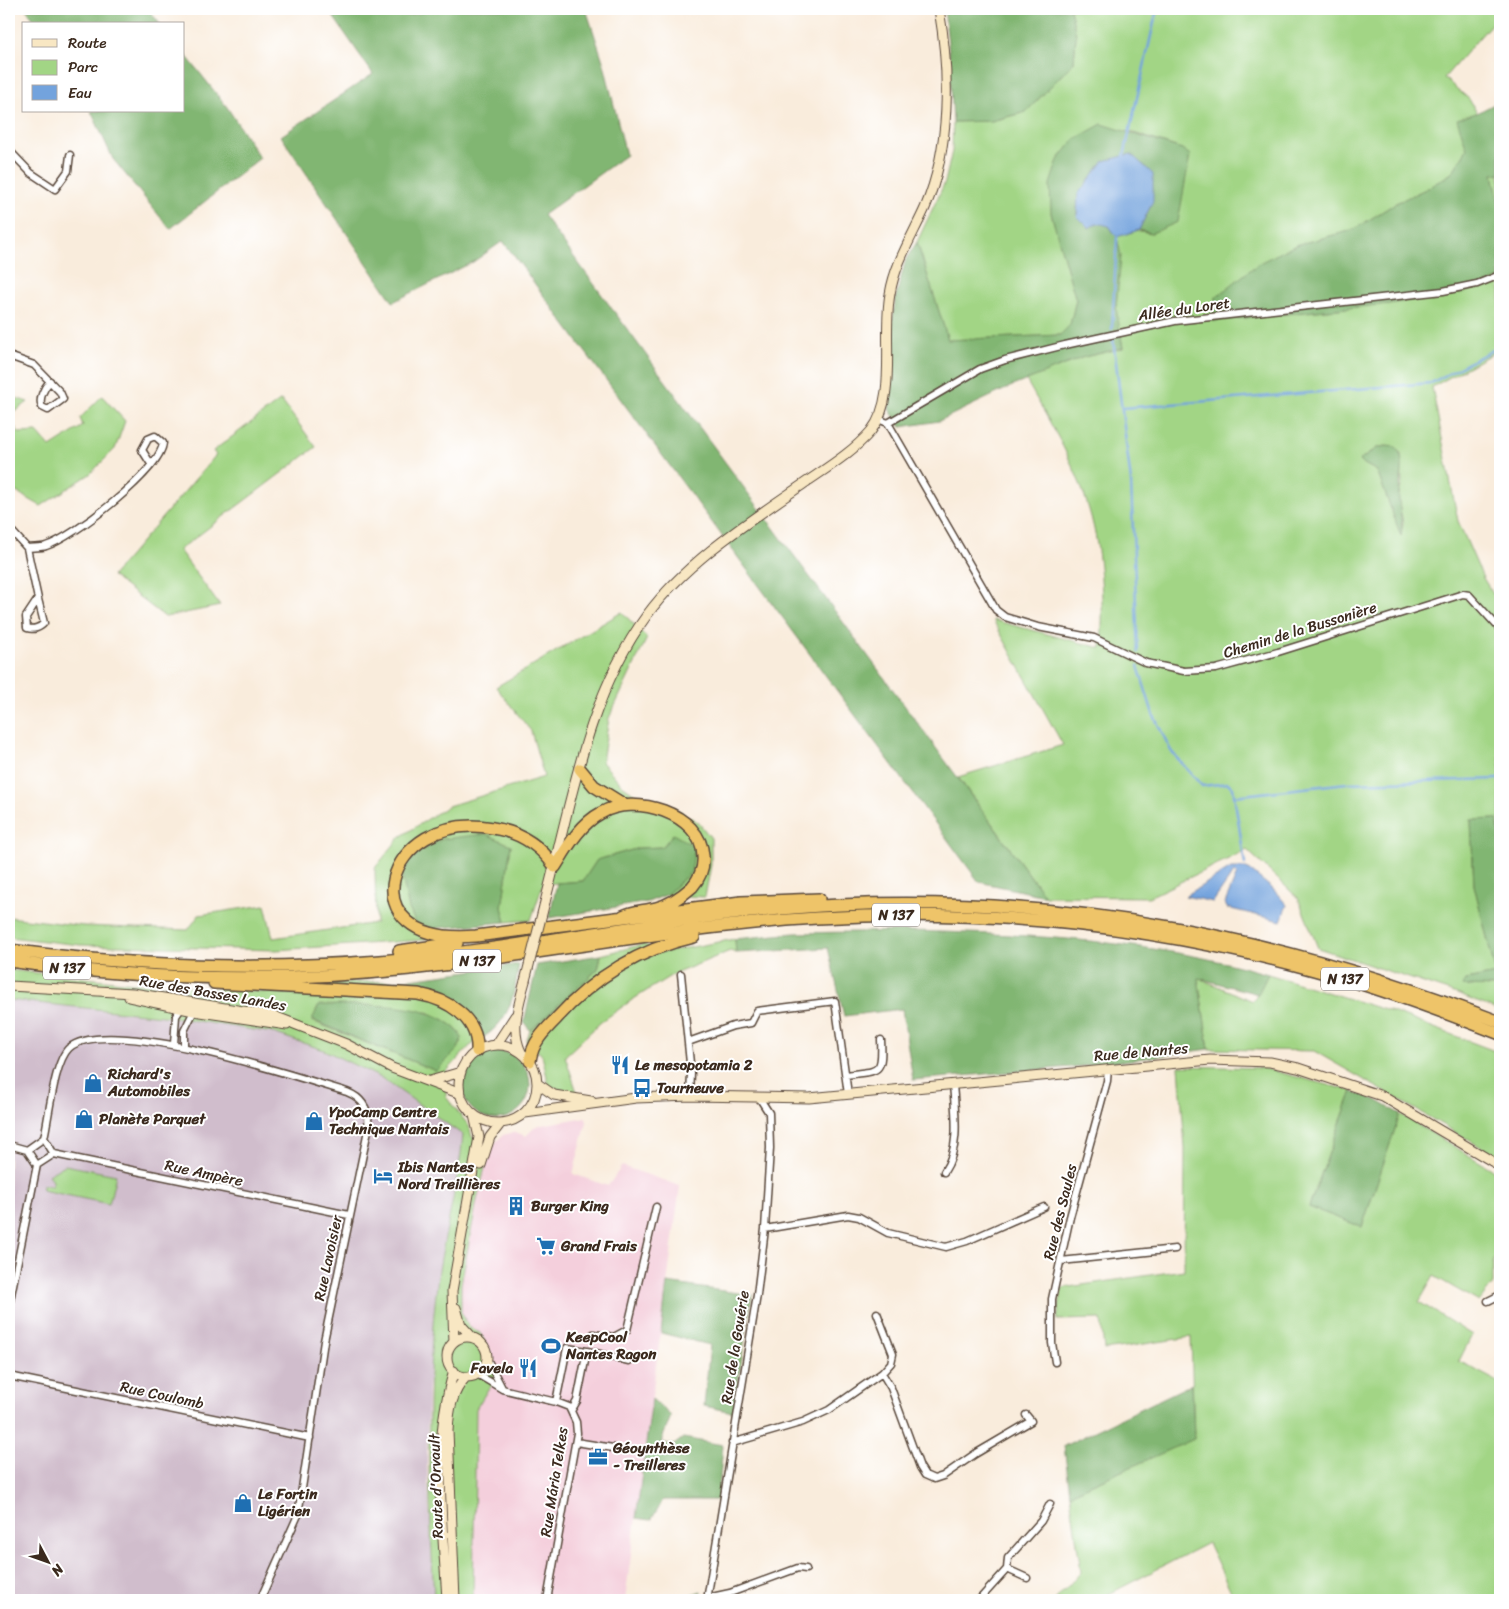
<svg xmlns="http://www.w3.org/2000/svg" width="1509" height="1609" font-family="Sriracha,sans-serif">
<rect width="100%" height="100%" fill="#fff"/>
<filter id="ink" filterUnits="userSpaceOnUse"><feTurbulence type="fractalNoise" baseFrequency=".02" numOctaves="2"/><feDisplacementMap in="SourceGraphic" scale="10" xChannelSelector="R" yChannelSelector="G"/><feConvolveMatrix kernelMatrix="1 2 1 2 8 2 1 2 1" color-interpolation-filters="sRGB"/></filter>
<filter id="wash" filterUnits="userSpaceOnUse"><feTurbulence type="fractalNoise" baseFrequency=".0096" numOctaves="4" result="noise"/><feDisplacementMap in="SourceGraphic" scale="20" xChannelSelector="R" yChannelSelector="G"/><feGaussianBlur stdDeviation="1.12" result="paint"/><feColorMatrix in="noise" values="0 0 0 0 0 0 0 0 0 0 0 0 0 0 0 0 0 1.4 0 .05"/><feComposite in="paint" operator="in"/></filter>
<g filter="url(#wash)">
<rect width="100%" height="100%" fill="#f9ecdc"/>
<path fill="#f4cfdc" d="M586,1117l1,5 -14,52 35,12 14,-20 58,20 -55,414h-152l3,-192 12,-20 -19,-61 -8,-15v-28l16,-84 11,-45 6,-11 9,-9 12,-3 11,4 10,-10z"/>
<path fill="#d0bdcc" d="M9,1000l163,17 101,16 51,17 59,29 80,56 -3,38 -22,103 -10,114 -1,73 7,137h-425z"/>
<path fill="#a2d585" stroke="#6e8052" fill-rule="evenodd" d="M1070,9h430v5l-56,64 25,21 8,14 -19,6 9,30 -15,24 -24,15 -32,15 -43,27 -57,15 -83,76 175,-17 77,-12 35,-14v71l-68,38 26,134 25,57 17,27v236l-3,-22 -26,1 3,65 22,89 -30,6 -4,6 38,1v24l-43,-17 -139,-46 -20,-50 -51,-48 -98,47 -104,-1 -87,-119 105,-32 -70,-125 108,28c3,-48 1,-101 -15,-148 -14,-42 -38,-81 -60,-120l58,-23 39,-9c-2,-13 -8,-29 -7,-43 1,-28 11,-54 -7,-79l43,7 30,-84 -54,-18 -77,82 25,87 -6,25 -10,10 -112,5 -31,-98 28,-60 7,-31 1,-29 38,-1 35,-9 48,-50 2,-27zM1386,446l15,8 1,28 -4,17 5,24 -2,11 -24,-63 -18,-10 18,-13z
M1500,173v35l-7,-34z
M9,396l19,6 -19,14z
M102,396l23,25 -10,28 -25,25 -49,32 -30,-17 -2,-6v-65l10,15 18,-1 13,15 33,-21 -3,-8z
M281,400l35,47 -137,103 41,56 -55,11 -53,-41 104,-121 -3,-4z
M622,612l25,26 -38,80 -7,44 20,23 13,9 29,8 34,20 13,16v27l-6,32 -39,-2 25,-23 -29,-25 -23,1 -42,12 -14,21 -40,3 -12,36 -25,2 -4,-14 9,-63 -102,64 15,31 -148,10 -196,-5 -71,-8v-20l75,9 104,4 11,-15 66,-10 8,33 103,-15 -1,-55 25,-31 48,-31 96,-29 -13,-46 -35,-44z
M735,939l1,14 -6,-2 -58,24 -40,25 -31,22 -36,34 13,39 -29,-9 -7,-31 -16,-14 4,-10 68,-62 3,-14 43,-11 16,9z
M9,970l124,13 189,13 10,-13 64,-2v5c43,3 69,9 88,51l-14,9 -24,26v25l23,29 3,11 22,7 -6,11 -11,45 -16,84v28l8,15 11,6 11,21 -1,11 10,14 -12,10 -12,20 -3,191h-39c-5,-109 -10,-214 4,-323 7,-48 21,-94 25,-142l-80,-56 -59,-29 -51,-17 -101,-16 -163,-17zM428,1012l20,10 12,11 -2,16 -22,22 -124,-50z
M1268,974l127,39 105,40v105l-186,-107 -105,-2 -11,-71 55,23z
M1179,1066l83,2 90,23 -43,116 53,20 38,-113 100,60v75l-7,12v23l-14,18 -45,-26 -15,26 53,33 -13,26 41,22v217h-265l-27,-57 -105,54 -1,3h-47l26,-28 -11,-78 124,-56 -3,-101 -87,13 -3,-31 -44,1 5,-32 122,-18 1,-122z
M65,1165l51,10 -7,29 -67,-14 1,-5 9,1 1,-5 -5,-6z"/>
<path fill="#81b672" stroke="#5e7048" d="M26,9h122l12,15h-123z
M328,9h72l6,7 30,-7h150l18,55 22,91 -83,60 502,681 -66,-14 -476,-641 -30,21 -80,40 -112,-166 92,-62z
M944,9h126l6,26 -2,27 -48,50 -35,9 -38,1 -4,-71z
M184,53l43,54 33,51 -90,71 -57,-70 -22,-48h93z
M1500,101v72l-7,1 7,34v70l-35,14 -77,12 -175,17 3,-24 43,-34 37,-18 57,-15 43,-27 32,-15 24,-15 15,-24 -10,-30 20,-6z
M1102,124l80,25 8,6 -12,67 -26,11 -13,-3 14,-29 -75,-7 -1,22 12,12 8,-6 12,4 8,11 4,19 -5,51 7,41 -39,9 -74,30 -71,34 -38,6 -12,-18v-67l7,-46 10,-37 11,-17 31,98 112,-5 10,-10 6,-25 -25,-87 -1,-29 8,-24 17,-21z
M1386,446l10,1c13,17 1,35 3,53 1,13 4,22 2,36l-24,-65 -18,-10 18,-13z
M1497,819l3,22v146l-38,-1 4,-6 30,-6 -22,-89 -3,-65z
M486,834l25,11 -9,62 4,15 -68,6 -14,12 -15,-31 -7,-33 6,-17 34,-20z
M673,834l22,13 -4,25 -25,23 -18,7 -99,16 8,-35 26,-2 14,-21 42,-12 23,-1z
M913,931c120,4 239,9 355,43l-10,20 -60,-16 11,71 -114,16 -182,15 -11,-71 -58,7 -16,-68 -92,5 -1,-14 60,-6z
M601,955l-3,14 -68,62 -6,-9 13,-57z
M519,964c-5,31 -8,55 -35,73 -19,-42 -45,-48 -88,-51v-5z
M319,1005c38,1 123,-7 143,33l-4,11 -22,22 -124,-51z
M462 1085a34 34 0 1 1 68 0a34 34 0 1 1-68 0Z
M1352,1091l24,9 24,14 -38,113 -53,-20z
M667,1283l85,12 -19,117 -29,-6 6,-61 -49,-12z
M1192,1384l2,55 -124,55 -6,-48z
M652,1399l19,17 -10,26 13,3 9,-7 40,7 -5,55h-55l-12,20 -15,-2z
M701,1591l-1,9h-23z"/>
<path fill="#73a3dd" stroke="#57667e" d="M1131,154l22,20v27l-14,29 -22,7 -8,-11 -12,-3 -8,5 -12,-12 1,-22 26,-33z
M1231,868h16l26,21 14,16 -6,16 -54,-13 -2,-5 12,-29 -3,-2 -21,30 -28,-6z"/>
<g fill="none" stroke-linecap="round" stroke-linejoin="round">
<path stroke="#73a3dd" stroke-width="2.5" d="M1124,156l33,-147
M1112,329l5,-92
M1113,339l18,143 7,170
M1122,408l309,-25 69,-37
M1138,666l15,48 18,37 31,35 26,-3 5,5 12,76
M1234,796l113,-13 153,-4"/>
</g>
</g>
<g filter="url(#ink)">
<g fill="none" stroke-linecap="round" stroke-linejoin="round">
<g stroke="#58473a" stroke-width="9">
<path id="street" d="M9,74l3,16 -3,19
M9,150l22,23 24,16 13,-18 2,-16
M9,356l25,9 26,27 3,7 -15,11 -6,-3c-4,-8 2,-19 8,-26
M878,419l10,4 108,187 9,7 33,10 56,11 52,25 38,8 32,-2 62,-17 185,-58 6,1 31,34
M888,423l92,-54 25,-9 60,-15 110,-24 268,-30 34,-7 23,-9
M9,528l18,20c6,-1 14,0 19,-2 27,-8 115,-76 117,-103l-8,-7 -7,3 -6,11 9,14
M27,548l11,51 -12,18 1,11c6,2 13,0 17,-5l-6,-24
M681,974l10,99 -1,23
M688,1042l45,-16 18,-3 6,-12 78,-10 13,93
M174,1044l2,-28 7,-10
M184,1046v-15l10,-20
M846,1075c32,-5 37,1 35,-35
M44,1138c5,-21 10,-76 25,-90 38,-34 229,29 278,44 18,7 23,20 21,38l-44,211 -26,174 -38,85
M44,1138l10,16 -17,11 -10,-15z
M9,1145l18,5
M54,1154l295,61
M944,1172c17,-25 11,-59 9,-88
M765,1229l83,-14 11,2 29,16 58,14 21,-6 77,-34
M1061,1261l114,-12
M1488,1301l12,-6
M9,1305l28,-140
M877,1313l16,41 -2,9 -9,10
M593,1334l21,3 13,-7 29,-123
M587,1351l42,10
M487,1359l15,29
M1055,1362l-3,-19v-44l18,-82 37,-136 1,-12
M477,1374l25,15 54,13 13,5 7,15 1,11 -30,167
M9,1376l301,62
M556,1402l11,-54 20,3 -10,50 -6,10
M576,1442l37,6
M732,1443l71,-21 26,-12 53,-37 9,15 29,79 5,8 9,4 9,-3 32,-22 56,-33 -5,-6
M1027,1578l-20,-9 1,-11 33,-37 9,-17
M707,1598l23,-5 68,-25 8,1
M707,1600l50,-305 8,-66 5,-81 -1,-35 -9,-14
M979,1600l28,-31"/>
</g>
<g stroke="#58473a" stroke-width="11">
<path id="secondary" d="M545,902c26,-98 41,-204 102,-287 40,-54 100,-92 155,-130 23,-16 50,-32 69,-54 27,-34 11,-95 19,-137 5,-31 22,-57 35,-86 26,-61 25,-135 14,-199
M9,986l124,7 141,23 72,28 46,24 69,26
M129,997l65,14 93,14
M459 1084a39 39 0 1 1 78 0a39 39 0 1 1-78 0Z
M496,1045l19,-29
M521,1052c-11,-23 -2,-48 4,-71
M430,1081l31,-9
M538,1084l16,11 37,6
M525,1113l111,-15 54,-2 119,2 401,-38 60,2 28,6 84,28 118,70
M481,1165l9,-28 11,-14
M456,1308l5,17 11,12
M447 1357a20 20 0 1 1 40 0a20 20 0 1 1-40 0Z
M454,1342l-2,-51 27,-154 -5,-22
M447,1600c-4,-75 -16,-156 7,-229
M455,1600l-7,-169c1,-21 4,-39 18,-54"/>
</g>
<g stroke="#58473a" stroke-width="14">
<path id="highway" d="M580,769l14,17 29,18
M623,916c10,-5 22,-5 33,-8 13,-3 26,-12 36,-21 8,-9 12,-20 11,-31 -2,-43 -69,-63 -102,-43 -21,11 -34,35 -46,54 -15,-22 -36,-35 -62,-39 -109,-20 -149,120 -17,108l265,-34 78,-3
M9,950c123,16 247,21 371,11 154,-13 305,-49 460,-56 235,-10 442,33 660,117
M399,951l58,-8
M9,961c132,19 268,22 401,8 136,-15 271,-43 407,-51 167,-10 335,7 497,52 63,17 125,40 186,64
M214,983l204,11c29,5 61,24 59,57
M530,1061c2,-18 14,-30 26,-42 37,-41 84,-70 138,-82"/>
</g>
<use href="#street" stroke="#fff" stroke-width="6"/>
<use href="#secondary" stroke="#f8e7c3" stroke-width="9"/>
<use href="#highway" stroke="#eec469" stroke-width="11"/>
<g stroke="#58473a" stroke-width="11" stroke-linecap="butt">
<path id="secondary-bridge" d="M525,981l20,-79"/>
</g>
<use href="#secondary-bridge" stroke="#f8e7c3" stroke-width="9"/>
</g>
</g>
<defs>
<g id="restaurant-bare" transform="scale(1.5)"><path d="M-5-6h1v4h1v-4h1v4h1v-4h1v5L-1.5 .5V6h-2V.5L-5-1ZM5-6V6H3V1.5H1.5Q1.5-4 5-6Z" fill="#1f6fb2" stroke="#fff" stroke-width="2.5" paint-order="stroke"/></g>
<g id="shop-bare" transform="scale(1.5)"><path d="M-5-2.5h2.3a2.7 3.5 0 0 1 5.4 0H5L5.5 6h-11ZM-1.5-2.5h3a1.5 2.3 0 0 0-3 0Z" fill="#1f6fb2" stroke="#fff" stroke-width="2.5" paint-order="stroke"/></g>
<g id="bus-bare" transform="scale(1.5)"><path d="M-5-6H5V4H4V6H2V4H-2V6H-4V4H-5ZM-3.5-4V0h7V-4ZM-3.5 1.2v1.5H-2V1.2ZM2 1.2v1.5H3.5V1.2Z" fill="#1f6fb2" stroke="#fff" stroke-width="2.5" paint-order="stroke"/></g>
<g id="hotel-bare" transform="scale(1.5)"><path d="M-6-4.5h1.5V1H6V5H4.5V3h-9V5H-6ZM-4 0a1.8 1.8 0 1 1 3.6 0ZM.5 0V-2.5h3Q6-2.5 6 0Z" fill="#1f6fb2" stroke="#fff" stroke-width="2.5" paint-order="stroke"/></g>
<g id="building-bare" transform="scale(1.5)"><path d="M-4-6H4V6H1V3H-1V6H-4ZM-2.5-4.3h1.7v1.8h-1.7ZM.8-4.3h1.7v1.8H.8ZM-2.5-1h1.7V.8h-1.7ZM.8-1h1.7V.8H.8Z" fill="#1f6fb2" stroke="#fff" stroke-width="2.5" paint-order="stroke"/></g>
<g id="supermarket-bare" transform="scale(1.5)"><path d="M-6-5.5h2.5l.6 2H6L4.5 2H-2.5L-4.4-4H-6ZM-1.5 3.2a1.3 1.3 0 1 0 .1 0ZM3 3.2a1.3 1.3 0 1 0 .1 0Z" fill="#1f6fb2" stroke="#fff" stroke-width="2.5" paint-order="stroke"/></g>
<g id="stadium-bare" transform="scale(1.5)"><path d="M0-5a6.5 5 0 1 0 0 10a6.5 5 0 1 0 0-10ZM-3.5-1.8h7v3.6h-7Z" fill="#1f6fb2" stroke="#fff" stroke-width="2.5" paint-order="stroke"/></g>
<g id="office-bare" transform="scale(1.5)"><path d="M-6-3h4V-5.5h4V-3h4V5H-6ZM-1-4.5V-3h2v-1.5ZM-6 0V1H6V0Z" fill="#1f6fb2" stroke="#fff" stroke-width="2.5" paint-order="stroke"/></g>
</defs>
<g fill-rule="evenodd">
<use href="#restaurant-bare" x="620" y="1065"/>
<use href="#shop-bare" x="93" y="1083"/>
<use href="#bus-bare" x="642" y="1088"/>
<use href="#shop-bare" x="84" y="1119"/>
<use href="#shop-bare" x="314" y="1121"/>
<use href="#hotel-bare" x="383" y="1176"/>
<use href="#building-bare" x="516" y="1206"/>
<use href="#supermarket-bare" x="546" y="1246"/>
<use href="#stadium-bare" x="551" y="1346"/>
<use href="#restaurant-bare" x="528" y="1368"/>
<use href="#office-bare" x="598" y="1457"/>
<use href="#shop-bare" x="243" y="1503"/>
</g>
<g text-anchor="middle" dominant-baseline="central" stroke-width="4" stroke-linejoin="round" paint-order="stroke">
<g fill="#fff" stroke="#766a62" stroke-width="1">
<rect x="872" y="903.5" width="48" height="23" rx="4"/>
<rect x="453" y="949.5" width="48" height="23" rx="4"/>
<rect x="43" y="956.5" width="48" height="23" rx="4"/>
<rect x="1321" y="967.5" width="48" height="23" rx="4"/>
</g>
<g font-size="14" font-weight="bold" fill="#3b2a1e">
<text x="896" y="915">N 137</text>
<text x="477" y="961">N 137</text>
<text x="67" y="968">N 137</text>
<text x="1345" y="979">N 137</text>
</g>
<g font-size="15" fill="#3b2a1e" stroke="#fff">
<text transform="translate(1184 309) rotate(-8)">Allée du Loret</text>
<text transform="translate(1300 630) rotate(-17)">Chemin de la Bussonière</text>
<text transform="translate(213 993) rotate(10)">Rue des Basses Landes</text>
<text transform="translate(1141 1052) rotate(-5)">Rue de Nantes</text>
<text transform="translate(204 1173) rotate(12)">Rue Ampère</text>
<text transform="translate(1060 1212) rotate(-76)">Rue des Saules</text>
<text transform="translate(328 1258) rotate(-78)">Rue Lavoisier</text>
<text transform="translate(735 1347) rotate(-81)">Rue de la Gouérie</text>
<text transform="translate(162 1395) rotate(12)">Rue Coulomb</text>
<text transform="translate(554 1482) rotate(-81)">Rue Mária Telkes</text>
<text transform="translate(436 1486) rotate(-92)">Route d'Orvault</text>
</g>
<g font-size="15" font-weight="bold" fill="#3b2a1e" stroke="#fff" text-anchor="start">
<text x="635" y="1065">Le mesopotamia 2</text>
<text x="108" y="1074">Richard's<tspan x="108" dy="17">Automobiles</tspan></text>
<text x="657" y="1088">Tourneuve</text>
<text x="329" y="1112">YpoCamp Centre<tspan x="329" dy="17">Technique Nantais</tspan></text>
<text x="99" y="1119">Planète Parquet</text>
<text x="398" y="1167">Ibis Nantes<tspan x="398" dy="17">Nord Treillières</tspan></text>
<text x="531" y="1206">Burger King</text>
<text x="561" y="1246">Grand Frais</text>
<text x="566" y="1337">KeepCool<tspan x="566" dy="17">Nantes Ragon</tspan></text>
<text x="513" y="1368" text-anchor="end">Favela</text>
<text x="613" y="1448">Géoynthèse<tspan x="613" dy="17">- Treilleres</tspan></text>
<text x="258" y="1494">Le Fortin<tspan x="258" dy="17">Ligérien</tspan></text>
</g>
</g>
<rect width="1509" height="1609" fill="none" stroke="#fff" stroke-width="30"/>
<rect x="22" y="22" width="162" height="90" fill="#ffffff" stroke="#b1aaa5"/>
<rect x="32" y="39" width="25" height="8" fill="#f8e7c3" stroke="#b1aaa5"/>
<text x="68" y="48" font-size="15" fill="#3b2a1e">Route</text>
<rect x="32" y="60" width="25" height="15" fill="#a2d585" stroke="#b1aaa5"/>
<text x="68" y="72" font-size="15" fill="#3b2a1e">Parc</text>
<rect x="32" y="85" width="25" height="15" fill="#73a3dd" stroke="#b1aaa5"/>
<text x="68" y="98" font-size="15" fill="#3b2a1e">Eau</text>
<g transform="translate(48 1562) rotate(131)" stroke="#ffffff" stroke-width="4" paint-order="stroke">
<path d="M0-4L9 19L0 12L-9 19Z" fill="#3b2a1e"/>
<text y="-8" font-size="14" font-weight="bold" text-anchor="middle" fill="#3b2a1e">N</text>
</g>
</svg>
